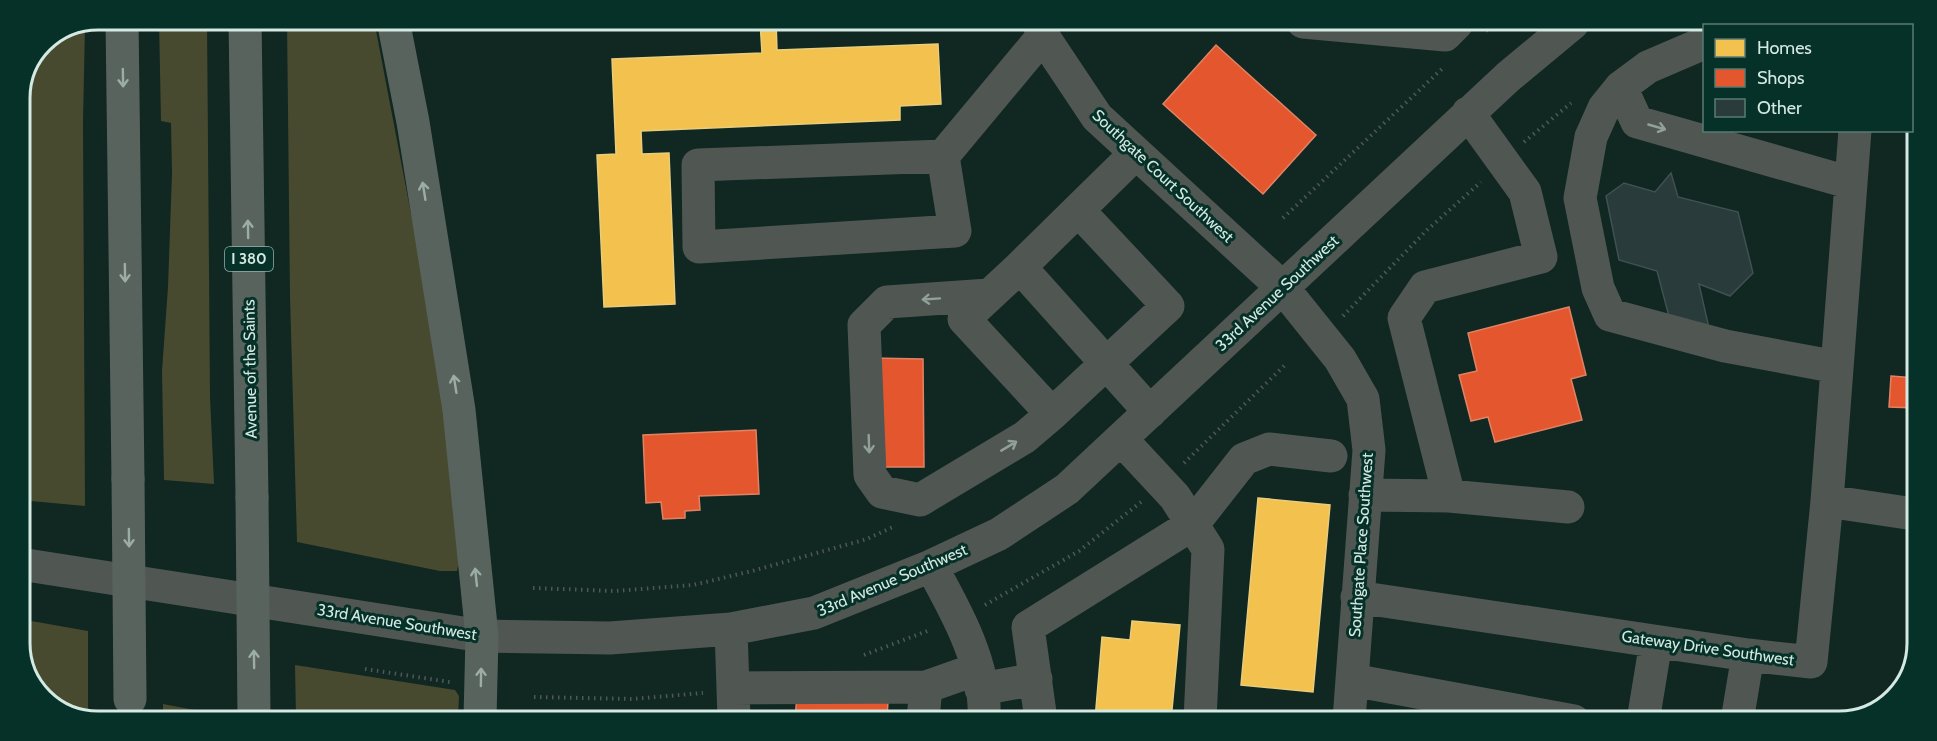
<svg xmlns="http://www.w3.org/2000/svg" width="1937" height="741" font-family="Cabin,sans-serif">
<rect width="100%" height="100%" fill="#102722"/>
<path fill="#474a2f" d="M159,20h48l3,377 4,87 -50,-4 -2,-109 6,-84 4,-113 -1,-51 -10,-2z
M287,20h87l42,220 29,172 16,141 -4,18h-17l-143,-29 -7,-245z
M85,25l-2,98 2,383 -65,-6v-407l23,-51z
M20,619l68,12v86h-15l-37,-26 -16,-43z
M295,665l160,25 4,6 -1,22h-162z
M163,704l58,11v3l-58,-1z"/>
<path fill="#f2c14e" stroke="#e9cd7a" stroke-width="1.5" d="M760,21h16l1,29 161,-6 3,60 -41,2v14l-259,11 1,23 27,-1 6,151 -71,3 -7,-152 19,-1 -4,-95 150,-6z
M1258,498l72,7 -17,187 -72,-7z
M1132,621l48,4 -9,95h-76l7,-83 28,3z"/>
<path fill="#e4572e" stroke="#df8364" stroke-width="1.5" d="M1216,45l100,90 -53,59 -100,-90z
M1569,307l17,68 -15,4 11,41 -87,22 -7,-25 -17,4 -12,-46 18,-4 -9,-38z
M872,358l51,1 1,108h-51z
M1891,376l24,2v30l-26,-1z
M756,430l3,64 -60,2 1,14 -15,1v7l-22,1 -2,-17 -15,1 -3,-68z
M797,696l91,5 -1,18h-92z"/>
<path fill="#293c3b" stroke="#3f5151" stroke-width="1.5" d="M1671,173l7,24 60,15 15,61 -23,23 -31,-12 12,53 -40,-13 -14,-53 -38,-11 -13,-64 18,-13 31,9z"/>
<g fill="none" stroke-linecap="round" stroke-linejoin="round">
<path stroke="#4f5854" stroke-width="4" stroke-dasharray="1.5 4.5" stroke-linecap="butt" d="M1486,31l10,-8
M1524,142l47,-39
M1283,218l161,-151
M1343,316l84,-86 54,-48
M1184,463l101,-98
M533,588l82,3 78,-6 59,-14 115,-32 28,-13
M985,605l94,-54 62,-49
M20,614h4
M864,655l66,-25
M365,669l85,13
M534,697l98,2 71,-6"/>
<path stroke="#505652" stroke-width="33" d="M1038,22l5,14 54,81 186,171 57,71 23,40 6,51 -20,270
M1303,22l142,13 12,-12
M1777,26l11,-2
M1863,26v-2
M1704,43l-56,24 -27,20 -17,21 -13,29 -11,61 18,90 12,27 115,31 112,21
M1912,80h1
M1621,87l16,35 214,61
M1136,153l-116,114 130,145
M943,156l-245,9 1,82 256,-16 -12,-75 100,-120
M1020,267l-56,52 88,95 116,-108 -90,-96
M989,295l-102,7 -23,23 6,150 12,17 38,8 105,-63 27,-23
M1121,439l54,58 33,52 -8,171
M1365,495l84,1 -45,-178 21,-31 116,-30 -16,-65 -57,-79
M1449,496l119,11
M1827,501l28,-371
M20,564l462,72 128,2 121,-9 83,-16 117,-47 68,-32 68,-45 441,-412 65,-54
M931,566c25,45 56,100 53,153
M1357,597l391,58 63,7 16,-161 87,13
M731,629l3,90
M1352,680l222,41
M733,688l193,-1
M981,689l55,-10
M923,719l3,-32 51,-18
M1041,720l-13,-93 165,-103 51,-65 25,-10 62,7
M1643,721l13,-79
M1737,721l11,-66"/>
<path stroke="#59635e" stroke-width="33" d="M122,20l6,459
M245,20l7,478
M393,20l20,102 46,288 23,226 -2,82"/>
<path stroke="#59635e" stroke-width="33" d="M128,479l2,220
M252,498l2,220"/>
</g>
<defs><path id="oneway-shaft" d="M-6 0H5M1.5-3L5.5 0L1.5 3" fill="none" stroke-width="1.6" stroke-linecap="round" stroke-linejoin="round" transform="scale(1.5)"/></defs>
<g stroke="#9cada7">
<use href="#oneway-shaft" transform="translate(123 78) rotate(89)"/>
<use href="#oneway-shaft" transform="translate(424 191) rotate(-99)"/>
<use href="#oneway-shaft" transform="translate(248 229) rotate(-91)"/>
<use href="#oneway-shaft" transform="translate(125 273) rotate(89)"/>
<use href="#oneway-shaft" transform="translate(455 384) rotate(-99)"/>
<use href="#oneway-shaft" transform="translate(129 538) rotate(89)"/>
<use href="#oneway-shaft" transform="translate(476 577) rotate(-96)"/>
<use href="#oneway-shaft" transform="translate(254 659) rotate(-91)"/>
<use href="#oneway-shaft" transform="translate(481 677) rotate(-89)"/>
</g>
<g stroke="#92a09a">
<use href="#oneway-shaft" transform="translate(1657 127) rotate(16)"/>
<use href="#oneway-shaft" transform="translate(931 299) rotate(176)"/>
<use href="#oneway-shaft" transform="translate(869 444) rotate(88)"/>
<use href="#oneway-shaft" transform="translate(1009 446) rotate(-31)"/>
</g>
<g text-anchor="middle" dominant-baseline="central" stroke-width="6" stroke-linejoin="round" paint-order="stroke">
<rect fill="#063128" stroke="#96b2aa" stroke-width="1.5" x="225" y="247" width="48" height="24" rx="4.5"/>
<g font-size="15" font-weight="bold" fill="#d3e9e2">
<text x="249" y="259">I 380</text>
</g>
<g font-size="16" fill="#d3e9e2" stroke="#063128">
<text transform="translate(1163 176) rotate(43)">Southgate Court Southwest</text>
<text transform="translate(1277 293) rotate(-43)">33rd Avenue Southwest</text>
<text transform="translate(250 369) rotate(-91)">Avenue of the Saints</text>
<text transform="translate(1361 545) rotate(-86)">Southgate Place Southwest</text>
<text transform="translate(892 580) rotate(-23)">33rd Avenue Southwest</text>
<text transform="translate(397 622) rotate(9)">33rd Avenue Southwest</text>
<text transform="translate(1708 648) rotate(8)">Gateway Drive Southwest</text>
</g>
</g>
<path d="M0 0H1937V741H0ZM98 30H1839A68 68 0 0 1 1907 98V643A68 68 0 0 1 1839 711H98A68 68 0 0 1 30 643V98A68 68 0 0 1 98 30Z" fill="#063128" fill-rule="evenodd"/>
<path fill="none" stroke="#d3e9e2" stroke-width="3" d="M98 30H1839A68 68 0 0 1 1907 98V643A68 68 0 0 1 1839 711H98A68 68 0 0 1 30 643V98A68 68 0 0 1 98 30Z"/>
<rect x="1703" y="24" width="210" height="108" fill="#063128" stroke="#587b72" stroke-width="1.5"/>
<rect x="1715" y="39" width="30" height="18" fill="#f2c14e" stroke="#587b72" stroke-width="1.5"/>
<text x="1757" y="54" font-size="18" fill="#d3e9e2">Homes</text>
<rect x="1715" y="69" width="30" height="18" fill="#e4572e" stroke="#587b72" stroke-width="1.5"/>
<text x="1757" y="84" font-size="18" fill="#d3e9e2">Shops</text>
<rect x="1715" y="99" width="30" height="18" fill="#293c3b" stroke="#587b72" stroke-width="1.5"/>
<text x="1757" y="114" font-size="18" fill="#d3e9e2">Other</text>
</svg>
